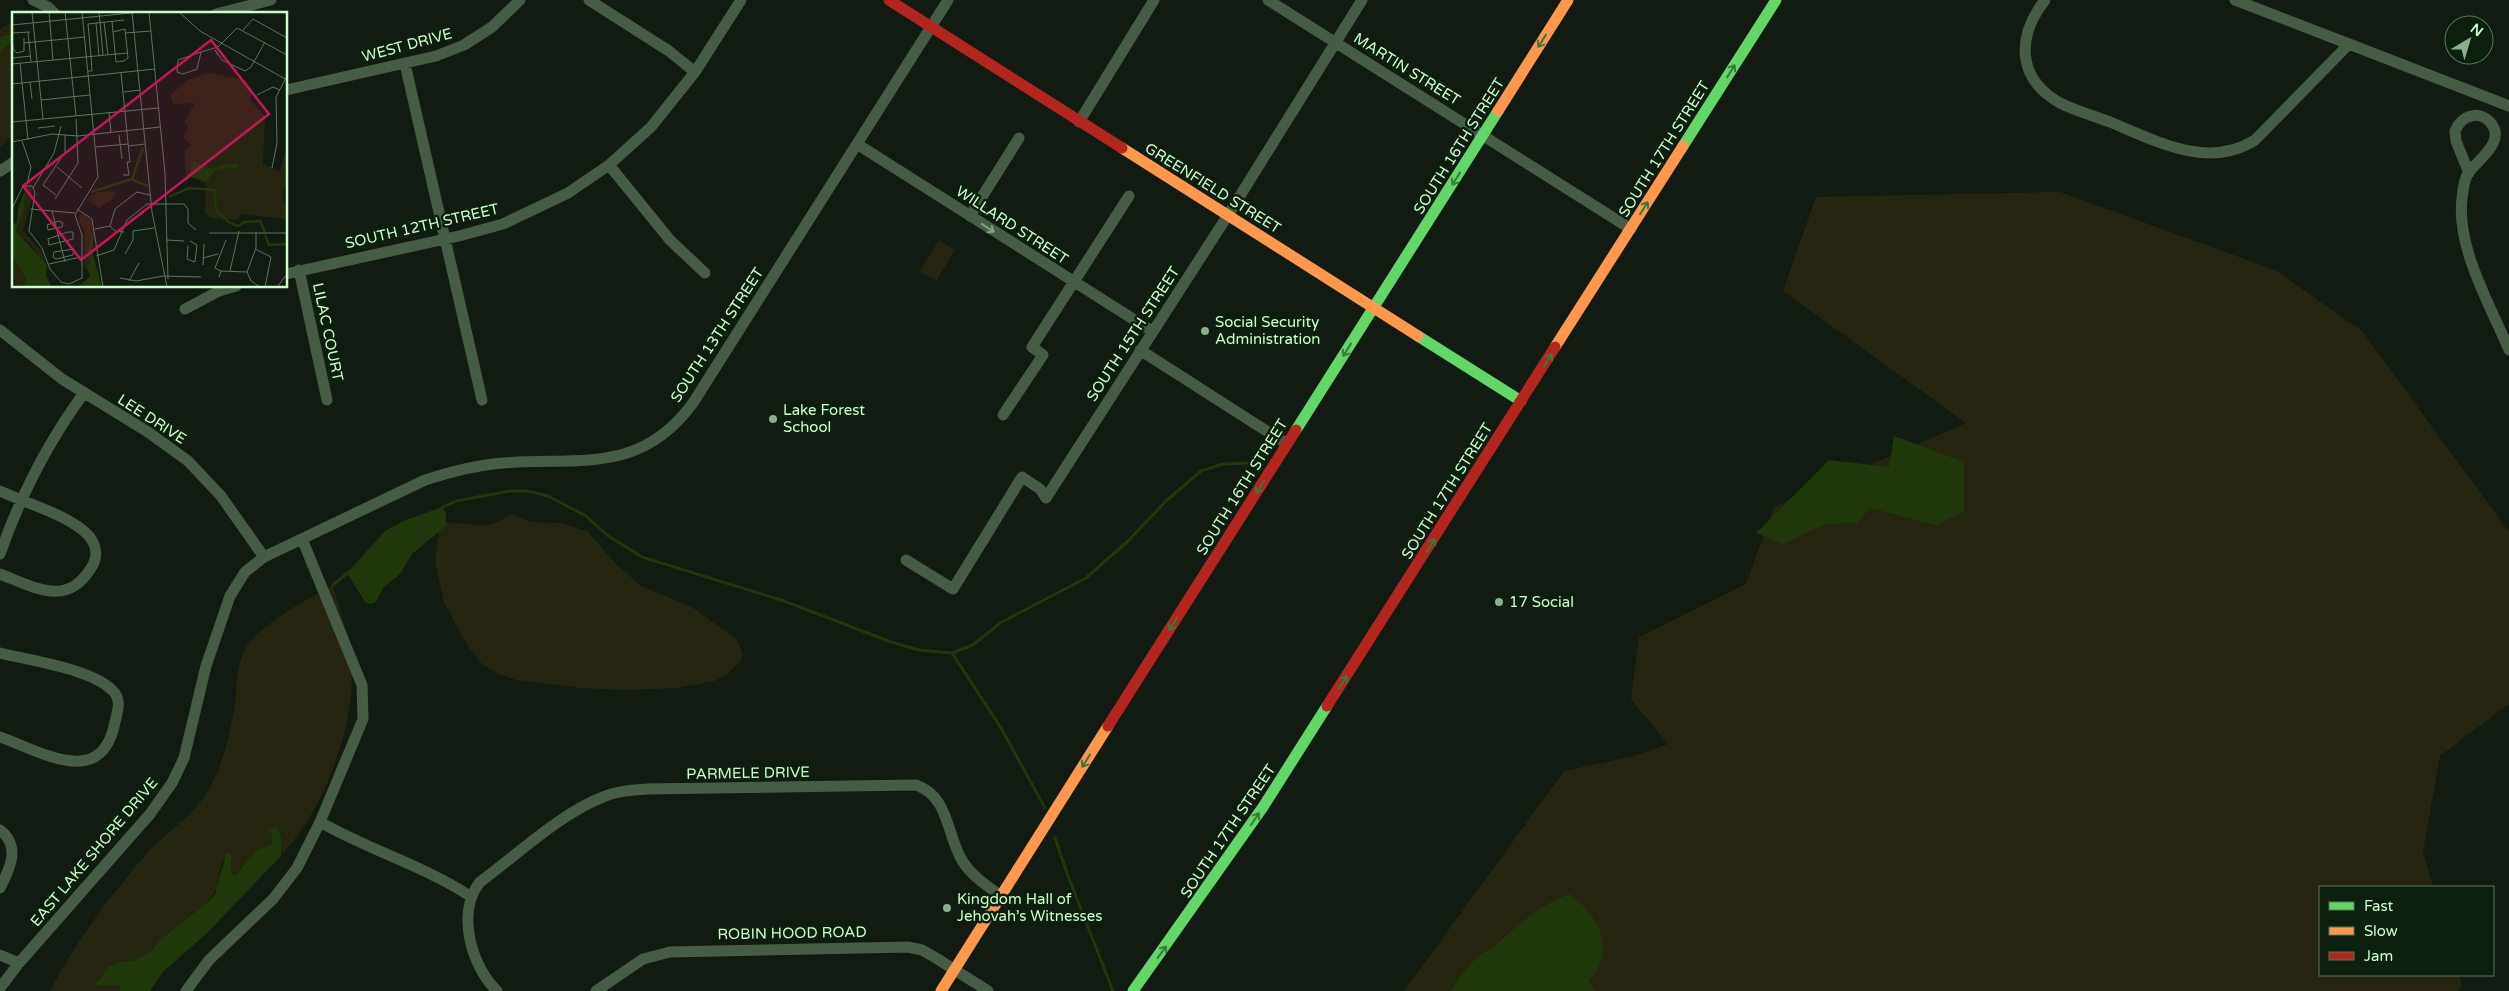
<svg xmlns="http://www.w3.org/2000/svg" width="2509" height="991" font-family="'Varela Round',sans-serif">
<rect width="100%" height="100%" fill="#111b12"/>
<path fill="#262511" d="M14,20v13l-14,4v-8z
M14,40v93l-14,15v-94z
M2060,192l215,78 87,61 147,201v172l-69,52 -17,96 10,35h-113v88h139l3,10 -5,6h-1053l160,-220 70,-15 34,-12 -37,-45 8,-62 107,-53 28,-77 192,-84 -183,-132 33,-94z
M939,240l16,10 -19,31 -16,-10z
M513,514l17,8 32,1 26,9 29,33 24,21 51,21 45,33 6,14 -2,6 -13,14 -14,7 -37,7 -53,2 -43,-2 -64,-8 -22,-7 -14,-10 -13,-17 -24,-43 -9,-42 4,-29 8,-10 36,4 15,-4z
M333,585c7,29 19,58 19,89 0,59 -29,138 -70,180l-2,-21 -13,-4 5,6 -1,9 -17,8 -18,23 -5,-1v-22l-9,10 -5,26 -7,12 -50,40 -9,11 -18,10 -20,3 -16,16 21,5 3,6h-71c27,-52 62,-98 101,-142 19,-20 45,-35 58,-60 13,-23 21,-54 25,-80 4,-21 1,-48 15,-66 14,-19 61,-46 84,-58z"/>
<path fill="#20380c" d="M14,33v6l-14,15v-17z
M1894,436l70,26v49l-28,14 -66,-17 -13,15 -31,1 -43,20 -27,-11 73,-73 60,7z
M442,507l4,6v13l-34,28 -12,20 -17,14 -7,14 -5,2 -6,-2 -18,-29 38,-42 16,-9z
M272,828l6,1 3,8v19l-74,77 -44,39 -13,19h-29l-3,-6 -19,1 -3,-2 12,-17 11,-5 14,-1 18,-10 9,-11 50,-40 5,-5 11,-41 5,-2v22l5,1 18,-23 17,-8 1,-9 -5,-6z
M1569,894c22,15 42,42 31,70 -2,6 -8,12 -11,17l6,10h-144c8,-13 17,-26 29,-36 6,-4 14,-8 19,-13 22,-20 42,-37 70,-48z"/>
<g fill="none" stroke-linecap="round" stroke-linejoin="round">
<path stroke="#20380c" stroke-width="3" d="M441,508l15,-7 54,-10h17l21,5 38,20 21,19 35,22 142,44 107,41 28,8 33,3 21,-8 27,-22 86,-45 42,-37 38,-40 35,-30 22,-7 25,-1
M333,585l17,-14
M952,653l49,75 44,80
M1055,838l13,38 45,115"/>
<path stroke="#475c47" stroke-width="11" d="M33,0l15,7 7,7
M589,0l80,51 26,21
M1268,0l363,229
M2045,0c-29,37 -28,79 15,103 16,8 34,13 50,19 46,19 98,48 145,18l94,-96 -114,-44
M216,14l55,-14
M2349,44l160,62
M405,64l77,336
M286,90l150,-34 28,-11 28,-18 28,-27
M1079,122l75,-122
M857,144l295,187
M609,165l61,75 35,33
M0,171l14,-9
M2469,173l-13,-32 -1,-10c3,-7 9,-14 17,-15 6,-2 12,1 17,5 19,19 -10,38 -20,51 -5,7 -6,17 -7,26 -6,50 28,106 47,152
M970,216l49,-78
M299,270l28,130
M286,274l173,-38 44,-12 65,-31 41,-28 42,-38 44,-55 46,-72
M185,309l34,-18 17,-5
M0,330l62,49 86,53 40,29 33,35 43,61
M1140,350l147,94
M1003,415l40,-60 -11,-8 97,-151
M0,491c25,12 72,25 89,45 8,10 9,22 2,32 -24,40 -57,19 -91,6
M0,554c20,-57 48,-112 84,-161
M906,560l47,29 69,-112 18,12 6,9 182,-283 134,-215
M0,653c29,7 91,16 112,37 10,9 6,20 3,32 -13,68 -73,30 -115,15
M320,822c49,28 104,44 150,74
M0,830c21,16 10,39 0,58
M0,955l19,8
M0,988l19,-25 131,-149 22,-31 12,-25 22,-92 24,-70 15,-24 19,-15 161,-77c25,-8 51,-15 78,-17 77,-6 137,12 190,-60l255,-403
M186,991l23,-31 64,-61 24,-31 23,-46 43,-103 -1,-34 -60,-146
M497,991c-26,-25 -41,-79 -17,-109 37,-27 81,-69 123,-85 14,-6 29,-7 45,-8l268,-4c34,12 30,50 47,77 9,14 24,24 38,34
M596,991l47,-32 27,-7 238,-5 14,3 14,8 52,33"/>
<path stroke="#63d668" stroke-width="11" d="M1683,146l93,-146
M1418,336l103,65
M1296,430l202,-319
M1133,991l130,-184 64,-101"/>
<path stroke="#ff974d" stroke-width="11" d="M1498,111l70,-111
M1122,148l296,188
M1555,347l128,-201
M941,991l167,-265"/>
<path stroke="#b3261e" stroke-width="11" d="M889,0l233,148
M1327,706l228,-359
M1108,726l188,-296"/>
</g>
<defs><path id="oneway-shaft" d="M-6 0H5M1.5-3L5.5 0L1.5 3" fill="none" stroke-width="1.6" stroke-linecap="round" stroke-linejoin="round" transform="scale(1.25)"/></defs>
<g stroke="#387a3c">
<use href="#oneway-shaft" transform="translate(1542 41) rotate(122)"/>
<use href="#oneway-shaft" transform="translate(1731 71) rotate(-58)"/>
<use href="#oneway-shaft" transform="translate(1456 179) rotate(122)"/>
<use href="#oneway-shaft" transform="translate(1644 208) rotate(-58)"/>
<use href="#oneway-shaft" transform="translate(1347 350) rotate(122)"/>
<use href="#oneway-shaft" transform="translate(1548 360) rotate(-58)"/>
<use href="#oneway-shaft" transform="translate(1260 487) rotate(123)"/>
<use href="#oneway-shaft" transform="translate(1431 545) rotate(-58)"/>
<use href="#oneway-shaft" transform="translate(1173 624) rotate(122)"/>
<use href="#oneway-shaft" transform="translate(1343 682) rotate(-58)"/>
<use href="#oneway-shaft" transform="translate(1086 761) rotate(122)"/>
<use href="#oneway-shaft" transform="translate(1255 819) rotate(-56)"/>
<use href="#oneway-shaft" transform="translate(1162 952) rotate(-54)"/>
</g>
<use stroke="#83a484" href="#oneway-shaft" transform="translate(988 228) rotate(34)"/>
<g fill="#8bae8c" stroke="#0d1f0f" stroke-width="2">
<circle cx="1205" cy="331" r="5"/>
<circle cx="773" cy="419" r="5"/>
<circle cx="1499" cy="602" r="5"/>
<circle cx="947" cy="908" r="5"/>
</g>
<g text-anchor="middle" dominant-baseline="central" stroke-width="5" stroke-linejoin="round" paint-order="stroke">
<g font-size="15" fill="#cdfdce" stroke="#0d1f0f">
<text transform="translate(407 45) rotate(-15)">WEST DRIVE</text>
<text transform="translate(1407 69) rotate(32)">MARTIN STREET</text>
<text transform="translate(1459 146) rotate(-58)">SOUTH 16TH STREET</text>
<text transform="translate(1664 149) rotate(-58)">SOUTH 17TH STREET</text>
<text transform="translate(1213 188) rotate(32)">GREENFIELD STREET</text>
<text transform="translate(1012 225) rotate(33)">WILLARD STREET</text>
<text transform="translate(422 226) rotate(-13)">SOUTH 12TH STREET</text>
<text transform="translate(328 332) rotate(78)">LILAC COURT</text>
<text transform="translate(1133 334) rotate(-57)">SOUTH 15TH STREET</text>
<text transform="translate(717 335) rotate(-57)">SOUTH 13TH STREET</text>
<text transform="translate(152 419) rotate(33)">LEE DRIVE</text>
<text transform="translate(1242 487) rotate(-58)">SOUTH 16TH STREET</text>
<text transform="translate(1447 491) rotate(-58)">SOUTH 17TH STREET</text>
<text transform="translate(748 773) rotate(-1)">PARMELE DRIVE</text>
<text transform="translate(1228 831) rotate(-56)">SOUTH 17TH STREET</text>
<text transform="translate(94 852) rotate(-50)">EAST LAKE SHORE DRIVE</text>
<text transform="translate(792 933) rotate(-1)">ROBIN HOOD ROAD</text>
</g>
<g font-size="15" fill="#cdfdce" stroke="#0d1f0f" text-anchor="start">
<text x="1215" y="322">Social Security<tspan x="1215" dy="17">Administration</tspan></text>
<text x="783" y="410">Lake Forest<tspan x="783" dy="17">School</tspan></text>
<text x="1509" y="602">17 Social</text>
<text x="957" y="899">Kingdom Hall of<tspan x="957" dy="17">Jehovah’s Witnesses</tspan></text>
</g>
</g>
<g transform="translate(12 12)">
<rect width="275" height="275" fill="#111b12"/>
<path d="M197,61l36,7 7,10 -2,10 15,16 -2,48 17,7 7,-26v33l-5,21 5,8 -1,12 -46,-5 -2,6 -27,-2 -6,-5 1,-30 -15,-6 -5,7 -1,-32 6,-7 -8,-7 5,-10 -3,-7 10,-18 -22,1 -3,-9 18,-15zM14,173l5,3 1,9 -9,34 20,22 3,11h-2l-11,-17 -17,-16 7,-18zM103,179l-1,7 -15,10 -12,-8 10,-8zM69,200l10,8 3,11 -4,6 -3,16 3,1 1,9 -4,2 2,7 -5,-5 1,-34 -6,-13zM0,244l14,22 -2,9h-7l-5,-14z" fill="#262511"/>
<path d="M181,149l18,8 15,-5h12l-2,4 -20,1 -10,13 -17,-6zM14,176l-3,25 -7,18 31,34 -1,11 6,11h-28l2,-9 -14,-22v-31l5,-3 1,-14zM80,220l2,2 -2,17 10,36h-25l13,-10 -3,-12 4,-3 -4,-9z" fill="#20380c"/>
<path fill="none" stroke="#20380c" stroke-width="2.5" d="M121,168l15,6M79,180l41,-13 11,-31M157,185l20,-9 25,2 2,20 12,12 10,4 7,-4 15,-1 5,11M253,223l4,10 18,-1"/>
<path fill="none" stroke="#5c755d" stroke-width="1" d="M20,0l11,107M37,0l4,48M53,0l11,104M87,0l4,43M120,0l20,200 15,75M137,0l16,161 3,106M167,0l21,19 87,49M100,9l1,11 3,30 8,-1 4,-3 -3,-29 -12,3M92,10l4,33M84,11l3,33M0,13l128,-13M231,18l10,-11 34,19M16,20l3,30M0,21l18,-1M113,21l26,-2M0,25l1,12 4,4 7,-2v-13M12,31l61,-6M189,40l17,-5 19,-19 50,27M189,40l-4,17 -14,5 -6,-2 1,-12zM206,43l-3,-5 7,10 23,11 6,-4 14,-25M79,44l-3,-32 36,-4M0,46l19,-2M8,51l8,77M0,52l115,-11M76,59h4l-1,-15M109,61l9,89h-3l2,13h-6M18,70l2,17M0,72l143,-15M112,80l16,-2M245,83l16,-8 7,3M29,88l49,-5M97,101l2,19M0,110l146,-14M26,116l17,-2M53,123v17M107,123l3,24M10,129l9,26 -4,17M0,130l40,-8 26,2 82,-9M117,134l16,-2M83,135l33,-3M45,155l25,21M260,156l5,-25 -1,-46 11,-21M21,176l21,-35 7,-27M44,183l-13,-10 22,-33M43,187l23,-36 -2,-44M0,197l11,-23h9l3,6 -6,39 13,17 8,21 11,13 8,2 13,-6v-43l-7,-20 23,-38 -16,-165M18,197l45,4M65,197l15,10 11,68M40,199l13,51M47,209l4,2 -1,4 -14,3 -1,-5zM98,214l5,-17 22,-17 13,3M98,214l5,5 9,1M83,217l15,-3M56,220h5v7l-24,6 -1,-6zM244,220v16l-9,24 4,9 9,6M197,221h78M154,228l18,1M176,234l-1,13 8,3 2,-17 -7,-4M62,237l-1,6 -17,4 -3,-2 1,-5zM243,237l16,8 -6,30M113,242l8,-14v-9l21,-3M84,244l18,-6 13,-30 20,-16h37l4,5v14l8,7M191,246l15,-4M37,252l32,-7M191,253l1,-21M209,259l-6,-3 11,-28M218,259l9,-40M207,265l2,-6 26,1M108,266l16,3 27,-5 38,1M117,269l10,-18M265,275l10,-13"/>
<path fill="#c2185b" fill-opacity="0.15" stroke="#c2185b" stroke-width="2.5" d="M199,28l58,74 -188,146 -58,-74z"/>
<rect width="275" height="275" fill="none" stroke="#cdfdce" stroke-width="2.5"/>
</g>
<rect x="2319" y="886" width="175" height="90" fill="#0d1f0f" stroke="#5a785b"/>
<rect x="2329" y="902" width="25" height="8" fill="#63d668" stroke="#5a785b"/>
<text x="2364" y="911" font-size="15" fill="#cdfdce">Fast</text>
<rect x="2329" y="927" width="25" height="8" fill="#ff974d" stroke="#5a785b"/>
<text x="2364" y="936" font-size="15" fill="#cdfdce">Slow</text>
<rect x="2329" y="952" width="25" height="8" fill="#b3261e" stroke="#5a785b"/>
<text x="2364" y="961" font-size="15" fill="#cdfdce">Jam</text>
<g transform="translate(2469 40) rotate(38)"><circle r="24" fill="#0d1f0f" stroke="#5a785b"/>
<path d="M0-4L9 19L0 12L-9 19Z" fill="#8bae8c"/>
<text y="-8" font-size="14" font-weight="bold" text-anchor="middle" fill="#cdfdce">N</text>
</g>
</svg>
